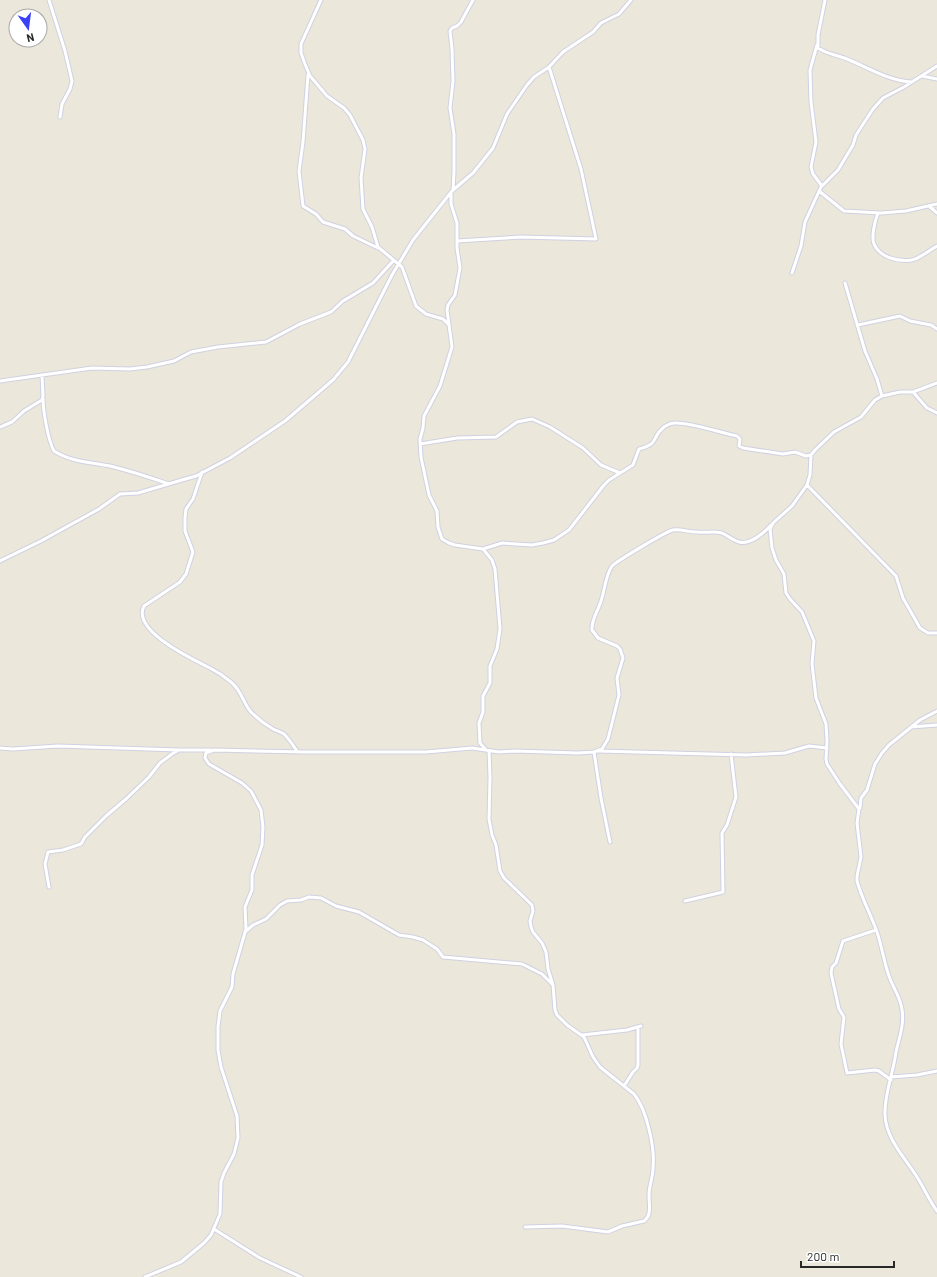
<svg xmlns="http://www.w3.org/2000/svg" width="937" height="1277" font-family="Barlow,sans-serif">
<rect width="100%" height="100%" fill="#ebe7db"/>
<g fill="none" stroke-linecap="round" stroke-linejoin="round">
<g stroke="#d0d1e2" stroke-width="5">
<path id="minor" d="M49,0l16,51 7,30 -2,8 -8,15 -2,13
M321,0l-20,44v9l4,11 5,12 7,8 10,12 17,12 6,7 13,25 2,9 -4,29 2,31 9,18 6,20 24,20 14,39 10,8 17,5 5,5
M825,0l-7,35v13c9,6 19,7 29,11 22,9 42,22 65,23
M817,45l-7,25 1,32 5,40 -5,25 2,7 9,12
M308,75l-5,67 -4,29 4,35 13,8 7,8 22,7 8,7 25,12
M922,76l15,3
M453,190l1,-18v-38l-4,-26 3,-27 -1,-32 -2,-18 2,-3 5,-2 4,-4 12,-22
M819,191l25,20 37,2 25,-2 31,-7
M451,193v11l6,19v25l3,20 -5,27 -7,10 -1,5 5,37 -12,39 -16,30 -1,12 -3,11 1,18 8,38 8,16 1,16 4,12 7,4 6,2 28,4 9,11 3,9 5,60 -3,20 -7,17v17l-7,13v16l-4,11 1,20 6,7
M929,206l8,7
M878,213c-3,7 -7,24 -4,31 6,14 25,18 38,16 7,-1 19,-11 25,-14
M457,241l64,-4 75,2 -15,-70 -32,-102
M792,273l9,-27 4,-24 16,-35 17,-17 15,-25 3,-10 17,-26 10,-11 21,-11 33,-21
M845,283l20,68 12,28 5,17
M858,325l42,-9 10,5 21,4 6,4
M0,381l92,-13 38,1 17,-2 27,-6 17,-9 27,-5 48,-5 34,-18 31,-12 12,-11 30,-18 21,-23
M937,383l-24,9h-13l-18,4 -7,4 -14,17 -27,15 -19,18 -4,5 -1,20 -3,10 -15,21 -19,17 -3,6 2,19 4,12 8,14 2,19 4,6 12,13 12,29 -2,23 4,34 10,26 1,17 -1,18 1,5 13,20 19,25 -2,14 4,34 -4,19v5c5,18 14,34 20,51 5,15 7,30 12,44 4,12 12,22 13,34 3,16 -5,33 -7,48 -3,18 -11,39 -10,57 1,24 20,43 32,62 7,11 12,23 20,34
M913,392l14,16 10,5
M43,398c0,13 5,42 11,53 17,11 36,11 56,15 20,5 39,11 59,18
M0,427l12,-5 12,-11 18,-11 1,-4 -1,-21
M420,444l37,-6 39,-1 21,-15 15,-3 18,8 33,21 18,17 19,8
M202,472l-9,27 -7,10 -1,8v14l8,21 -7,22 -6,8 -36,24c-13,25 50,54 66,62 8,4 15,9 21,14 11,9 12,21 20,30 6,6 15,13 22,17 4,2 8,3 11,5 5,5 9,11 13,17
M807,485l89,91 7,22 17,30 8,5h9
M483,549l19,-6 30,2 11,-2 11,-3 15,-10 35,-45 5,-5 24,-15 6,-16c21,-5 12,-12 25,-22 3,-2 7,-4 11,-4 15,-1 46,10 62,13l3,3 -1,7 4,2 40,6 12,-2 11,4 5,-1
M0,561l41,-20 58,-32 21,-15 18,-1 44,-13 14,-4 34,-18 55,-37 48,-41 15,-18 44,-87 21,-35 39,-49 21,-18 20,-25 14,-34 20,-29 7,-8 15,-10 14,-15 30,-20 8,-9 18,-9 12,-14
M911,727l26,-2
M0,748l13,1 45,-3 121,4h32
M489,751l1,26 -1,42 3,16 4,10 4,26 4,7 28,27 1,6 -3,10 1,6 2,5 9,11 4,9 2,17 5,16 2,25 2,5 10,10 17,12 9,20 7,10 34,27c13,16 21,54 19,74 0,9 -4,18 -4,27 0,10 3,20 -5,26l-22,5 -14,6 -46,-6 -37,1
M598,751l148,4 39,-2 24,-7 18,2
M594,752l7,46 9,44
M860,808l1,-10 6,-8 8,-26 7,-11 7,-8 31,-25 17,-9
M49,887l-4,-23 3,-12 15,-2 18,-6 4,-7 21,-21 20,-17 23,-22 11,-14 12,-9 5,-3
M685,901l38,-9 -1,-59 5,-8 9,-28 -5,-43
M876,930l-33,11 -7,22 -4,4 -1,6 8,36 5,8 -3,27 6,29 28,-3 4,1 12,9
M245,932l8,-7 13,-6 14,-14 7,-4 14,-1 8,-3 12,1 15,8 23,6 40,23 14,2 10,3 14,9 6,8 79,7 20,10 11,11
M582,1035l45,-5 14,-4
M891,1077l26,-2 20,-4
M624,1086l9,-14 4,-4 1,-3v-38
M214,1229l46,29 41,19
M145,1277l36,-15 23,-19 7,-8 9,-21 1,-32 3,-9 10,-19 4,-16 -1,-22 -16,-49 -3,-17v-23l2,-16 12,-24 1,-13 13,-45 -1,-22 7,-17v-15l10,-30 1,-18 -2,-17 -10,-19 -9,-8 -33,-19 -4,-6 1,-5 8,-3 91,2h121l46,-4 27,4 16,-1 63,2 16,-1 8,-3 6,-10 11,-44 -2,-17 6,-20 -3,-9 -3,-3 -19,-8 -6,-8c-1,-10 6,-19 9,-29 4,-11 4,-25 11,-35 5,-5 53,-34 61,-36 8,-1 16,2 24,2 9,1 17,-1 25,1 6,3 11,7 17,9 11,3 25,-9 32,-17"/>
</g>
<use href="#minor" stroke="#fff" stroke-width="3"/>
</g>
<g transform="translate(28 28) rotate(166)"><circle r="19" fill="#ffffff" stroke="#a9a9a9"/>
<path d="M0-3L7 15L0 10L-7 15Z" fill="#3b41f8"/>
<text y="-6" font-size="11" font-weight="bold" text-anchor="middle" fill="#292929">N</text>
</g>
<path d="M801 1261v6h93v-6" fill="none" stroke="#292929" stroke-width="2"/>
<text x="807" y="1261" font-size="12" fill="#292929" stroke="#ffffff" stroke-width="3" paint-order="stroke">200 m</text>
</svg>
